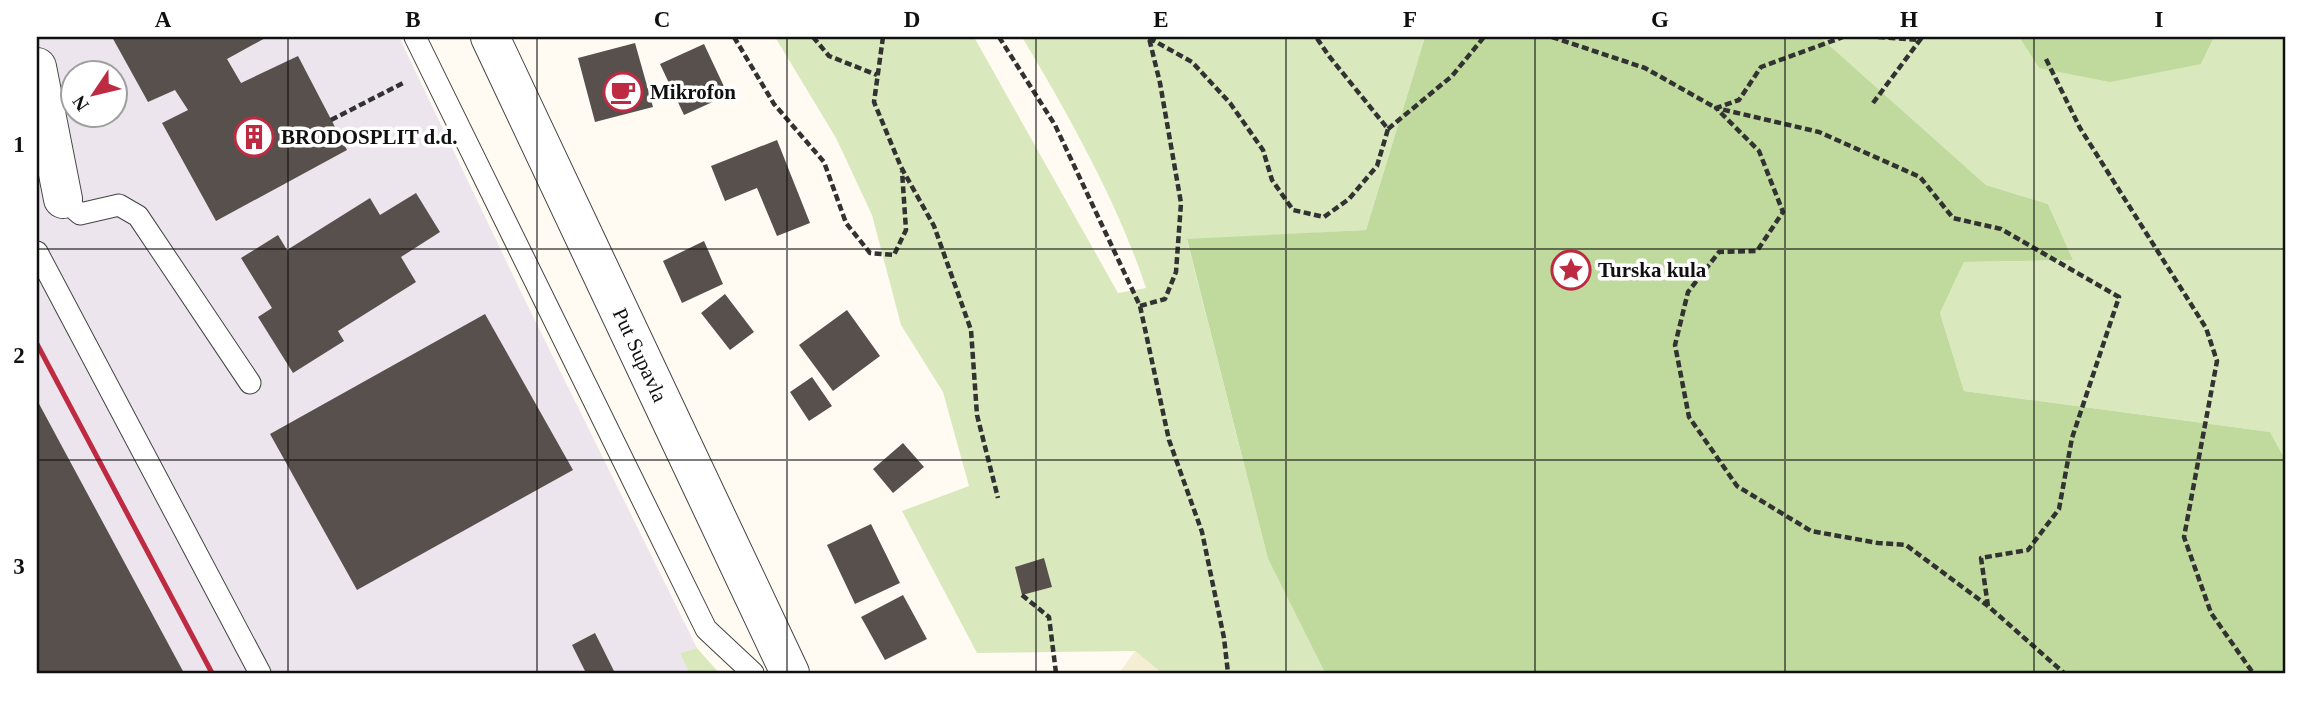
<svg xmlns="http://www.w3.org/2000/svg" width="2322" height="710" font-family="'Times New Roman',serif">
<rect width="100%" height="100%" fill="#fffbf3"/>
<path fill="#ece5ee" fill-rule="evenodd" d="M37,37h362l122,255 176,356 -17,5 9,20h-652zM74,74h42v42h-42z"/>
<path fill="#f5eed3" d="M1135,651l27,22h-43z"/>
<path fill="#d9e9bd" d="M775,37h199l144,256 28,-5c-28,-85 -78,-174 -124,-251h403l-59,193 -179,10 81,319 57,114h-163l-27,-22 -158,2 -75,-142 67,-25 -26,-94 -42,-67 -29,-110 -36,-77z
M1820,37h199l20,31 162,-4 13,-27h71v422l-15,-27 -306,-41 -24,-78 24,-51 109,-2 -25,-56 -62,-19z
M697,648l22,25h-30l-9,-20z"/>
<path fill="#bfda9c" d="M1425,37h395l166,148 62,19 25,56 -109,2 -24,51 24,78 306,41 15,27v214h-960l-57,-114 -81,-320 179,-9z
M2019,37h195l-13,27 -91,18 -71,-14z"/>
<path fill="#58504c" d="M112,37h155l-40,22 14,24 57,-27 49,94 -131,71 -54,-98 26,-13 -13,-20 -27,12z
M635,43l18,64 -58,15 -17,-64z
M704,44l24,51 -44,20 -24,-51z
M777,140l33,83 -33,13 -20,-48 -32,13 -14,-35z
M416,193l24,39 -39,25 15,25 -78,49 6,10 -51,32 -35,-56 14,-9 -31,-50 37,-23 9,15 83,-52 10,17z
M704,241l19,43 -41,19 -19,-42z
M725,294l29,38 -24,18 -29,-37z
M847,310l33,46 -47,35 -34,-46z
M485,314l88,156 -216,120 -87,-156z
M812,377l20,29 -23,15 -19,-29z
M37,400l147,273h-147z
M903,443l21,24 -31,26 -20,-24z
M871,524l29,59 -45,21 -28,-59z
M1044,558l8,29 -30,8 -7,-28z
M903,595l24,44 -42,21 -24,-43z
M595,633l20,40h-29l-14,-28z"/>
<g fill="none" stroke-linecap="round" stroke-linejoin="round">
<g stroke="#434343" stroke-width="23">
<path id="service" d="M415,37l291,592 47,44
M63,199l17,15 39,-9 19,11 112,167
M37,252l223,421"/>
</g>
<g stroke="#434343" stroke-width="40">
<path id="minor" d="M490,37l300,636
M37,67l26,132"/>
</g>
<path stroke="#323232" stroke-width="4.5" stroke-dasharray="7 3.5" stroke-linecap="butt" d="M734,37l40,67 50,58 22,61 24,30 24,2 12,-25 -4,-59
M813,37l16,19 48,19
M883,37l-9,65 27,65 33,59 37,104 6,85 21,83
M999,37l56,88 85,181 29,134 33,92 22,106 4,35
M1552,37l93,31 71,40 23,-8 22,-33 82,-30
M1878,37l42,3 2,-3
M1149,38l43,24 38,41 33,47 9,30 21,30 31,7 25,-18 28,-33 11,-37 -59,-73 -13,-19
M2046,59l34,69 126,200 11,33 -33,176 27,76 42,60
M1873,103l47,-63
M331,120l74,-38
M1388,129l64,-53 32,-39
M1140,306l25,-7 11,-27 5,-69 -21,-120 -11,-45
M1022,595l27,22 7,56
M1988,606l-7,-48 47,-8 31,-41 13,-71 47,-141 -118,-68 -48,-11 -33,-41 -101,-45 -103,-24 43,43 24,61 -26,39 -38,1 -31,40 -13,53 14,72 48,69 74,45 67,12 28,2 82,61 76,67"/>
<use href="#service" stroke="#fff" stroke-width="21"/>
<use href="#minor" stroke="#fff" stroke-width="38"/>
<path stroke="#be2a42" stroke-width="5" d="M37,344l175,329"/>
</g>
<path fill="none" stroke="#101010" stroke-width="2" stroke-opacity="0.55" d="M288,37v636M537,37v636M787,37v636M1036,37v636M1286,37v636M1535,37v636M1785,37v636M2034,37v636M37,249h2248M37,460h2248"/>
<defs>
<g id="cafe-ring" transform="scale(2.0125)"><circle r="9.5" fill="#fff" stroke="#be2a42" stroke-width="1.5"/><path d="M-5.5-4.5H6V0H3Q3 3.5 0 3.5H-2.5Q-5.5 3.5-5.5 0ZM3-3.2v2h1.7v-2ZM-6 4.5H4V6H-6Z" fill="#be2a42"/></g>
<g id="building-ring" transform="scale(2.0125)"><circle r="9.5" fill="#fff" stroke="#be2a42" stroke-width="1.5"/><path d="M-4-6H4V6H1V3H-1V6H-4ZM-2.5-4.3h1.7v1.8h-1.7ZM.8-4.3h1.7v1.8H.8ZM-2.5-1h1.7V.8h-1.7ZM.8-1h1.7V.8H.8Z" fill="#be2a42"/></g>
<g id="sight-ring" transform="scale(2.0125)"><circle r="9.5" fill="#fff" stroke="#be2a42" stroke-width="1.5"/><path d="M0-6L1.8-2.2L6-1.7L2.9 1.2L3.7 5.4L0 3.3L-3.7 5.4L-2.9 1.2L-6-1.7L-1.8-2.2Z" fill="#be2a42"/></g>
</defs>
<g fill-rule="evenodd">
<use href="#cafe-ring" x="623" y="92"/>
<use href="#building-ring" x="254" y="137"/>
<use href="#sight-ring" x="1571" y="270"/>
</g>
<g text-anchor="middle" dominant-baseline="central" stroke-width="7" stroke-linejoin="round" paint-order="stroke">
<g font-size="21" font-weight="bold" fill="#101010" stroke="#fff" text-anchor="start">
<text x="650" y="92">Mikrofon</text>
<text x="281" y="137">BRODOSPLIT d.d.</text>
<text x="1598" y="270">Turska kula</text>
</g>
<g font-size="21" fill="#101010" stroke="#fff">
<text transform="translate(640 355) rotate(65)">Put Supavla</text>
</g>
</g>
<rect width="2322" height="710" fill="none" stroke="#ffffff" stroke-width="77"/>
<g transform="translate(94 94) rotate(235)"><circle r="33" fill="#ffffff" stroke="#9f9f9f" stroke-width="2"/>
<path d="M0-5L12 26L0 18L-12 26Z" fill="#be2a42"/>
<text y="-10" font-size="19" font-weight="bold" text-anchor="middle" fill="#101010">N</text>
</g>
<rect x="38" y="38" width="2246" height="634" fill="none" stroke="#101010" stroke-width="2.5"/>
<g font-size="23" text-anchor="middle" font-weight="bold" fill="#101010">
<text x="163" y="27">A</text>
<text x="413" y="27">B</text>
<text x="662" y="27">C</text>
<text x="912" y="27">D</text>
<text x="1161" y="27">E</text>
<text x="1410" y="27">F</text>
<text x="1660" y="27">G</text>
<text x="1909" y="27">H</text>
<text x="2159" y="27">I</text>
<text x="19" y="152">1</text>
<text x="19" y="363">2</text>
<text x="19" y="574">3</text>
</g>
</svg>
